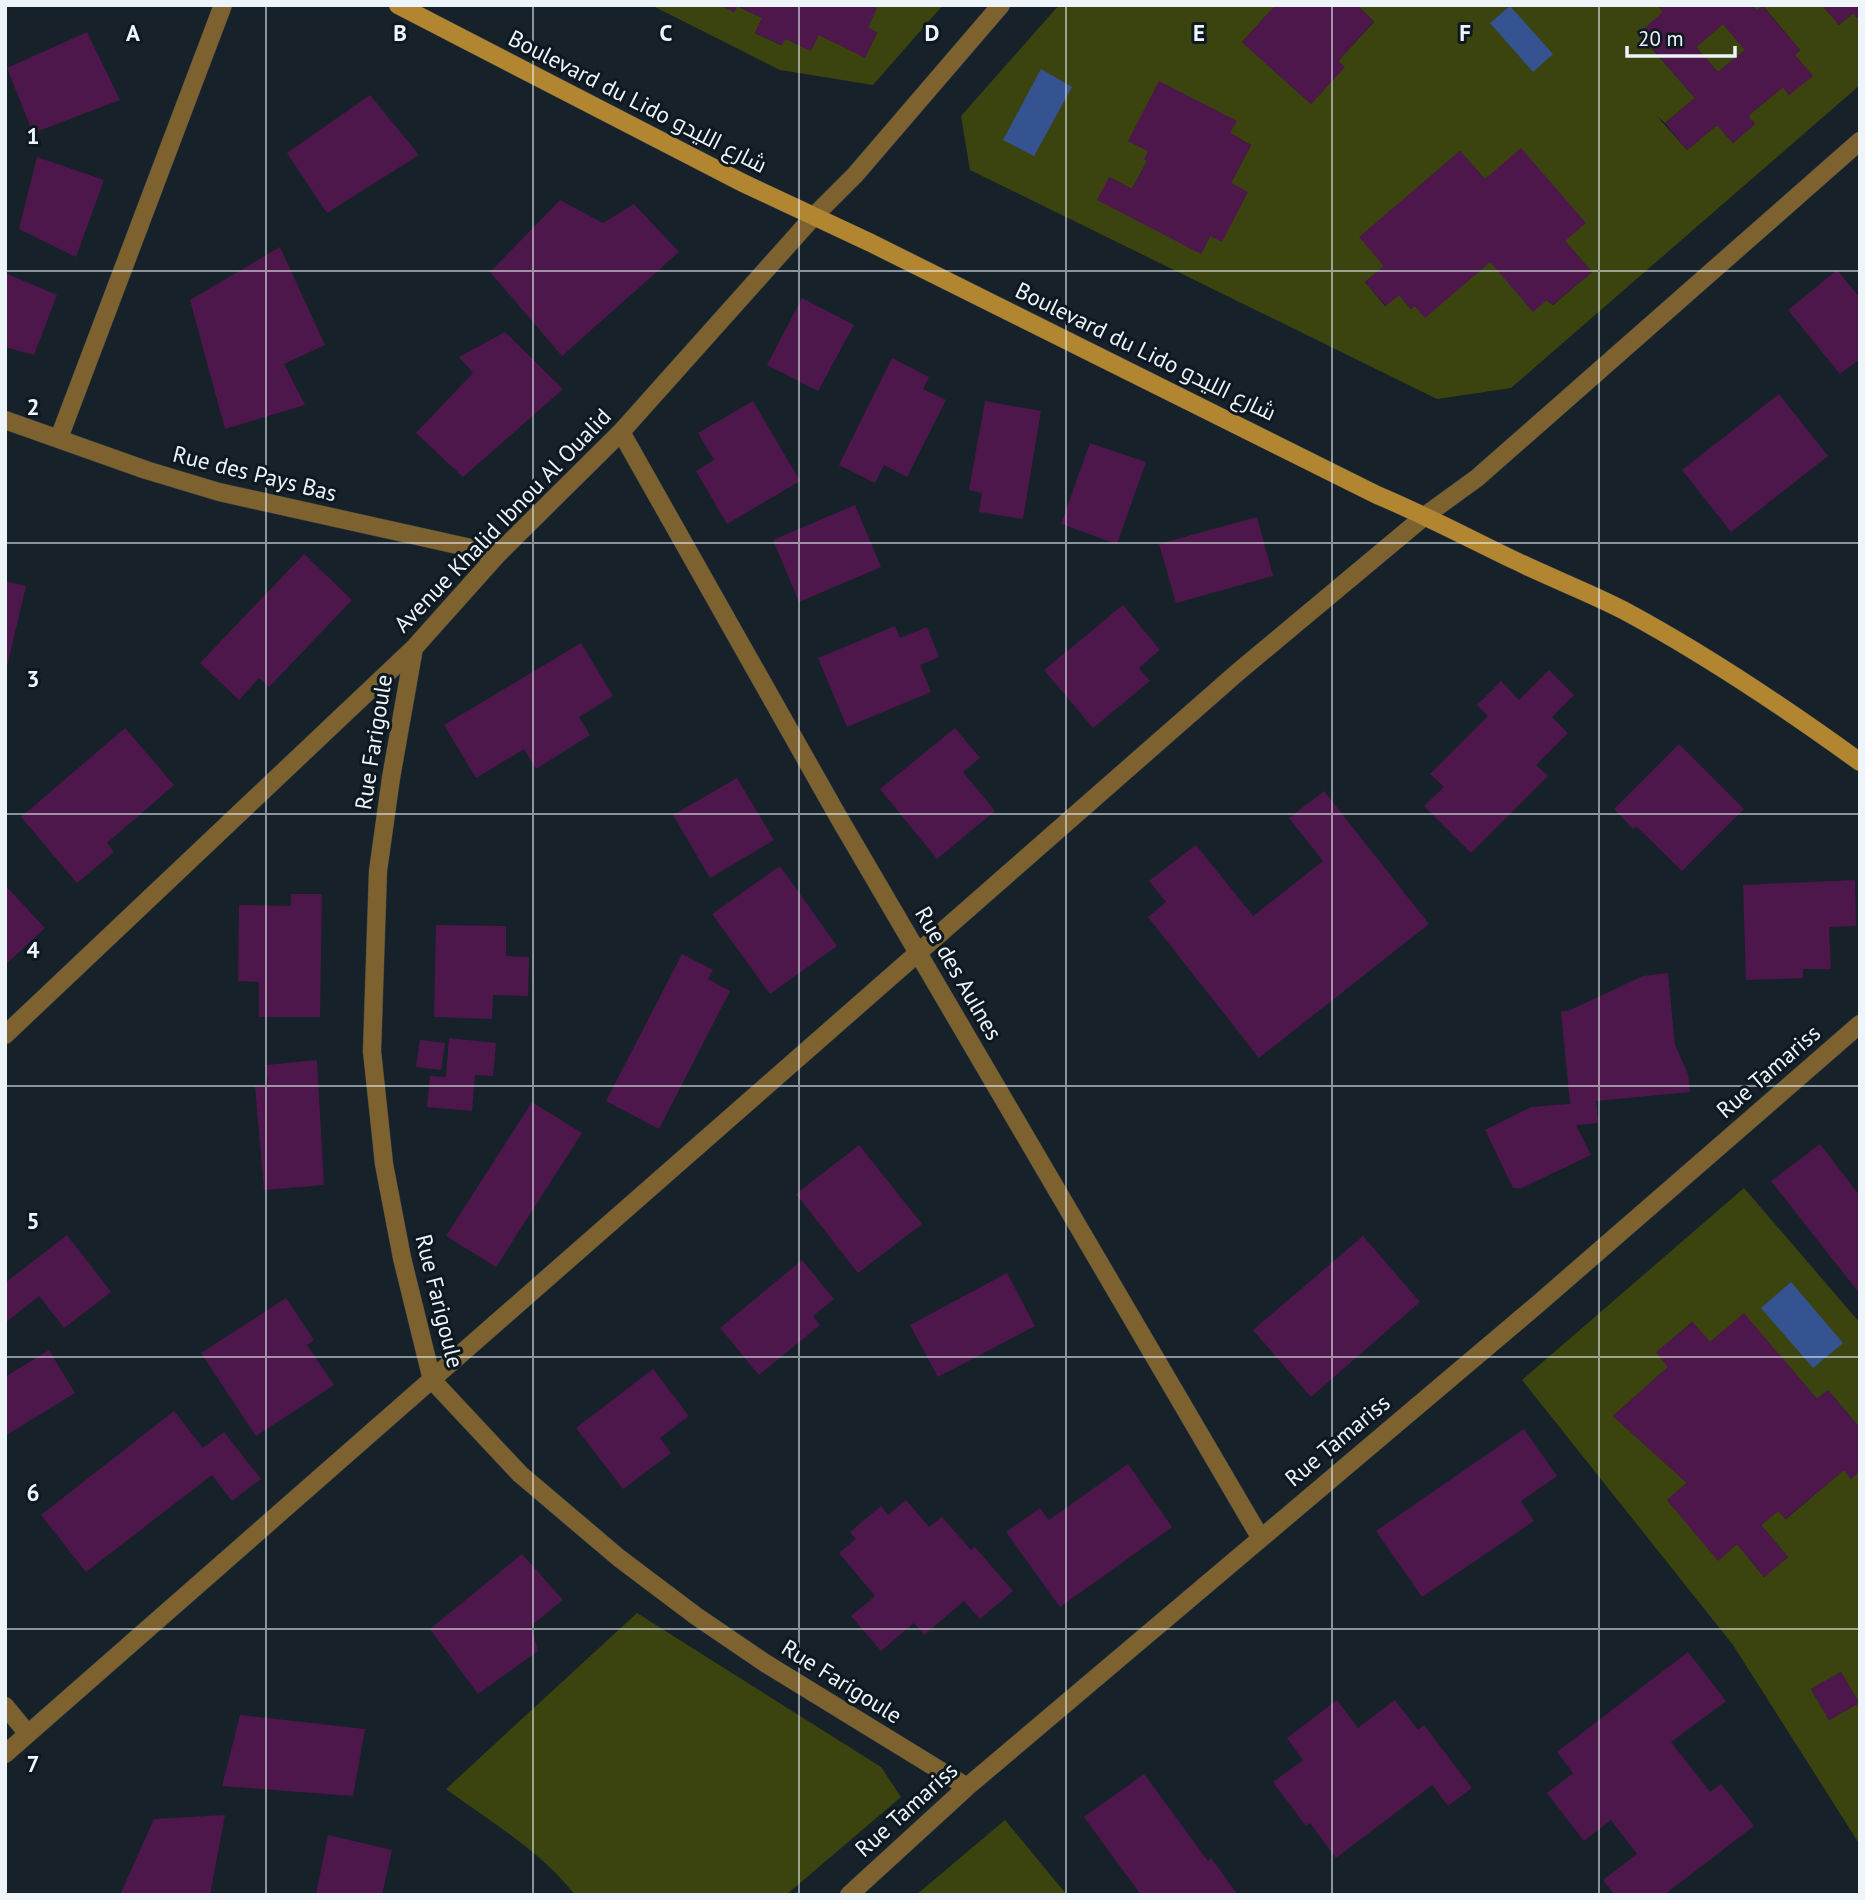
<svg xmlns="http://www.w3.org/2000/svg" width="1865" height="1900" font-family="'PT Sans',Cairo,sans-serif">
<rect width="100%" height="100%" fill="#162129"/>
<path fill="#3b440f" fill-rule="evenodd" d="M651,5h69l14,7 3,-6 25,12 -7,15 26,12 4,-6 34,-4 46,22 12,-24 -9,-5 3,-23h72l-70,80 -93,-15z
M1059,5h217l-34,37 69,62 33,-37 -6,-6 36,-39 -17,-17h300l6,7 -24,22 56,64 -30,25 -9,-8 31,35 30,-25 16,18 22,-19 -7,-8 35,-29 6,8 23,-19 -17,-21 5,-5 -37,-44 -6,4 -5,-5h70l17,20 14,-12 4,5 3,-3v70l-349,303 -74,11 -467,-229 -9,-54zM1230,133l21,12 -20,38 16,9 -37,44 -9,18 -92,-77 23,12 15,-28 1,-10 -19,-10zM1460,151l25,28 80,62 27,31 -39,33 -63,-43 -65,55 -10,-11 -4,3 -12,-14 -14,11 -20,-24 19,-16 -24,-29z
M1723,24l22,26 -27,22 -22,-25z
M1744,1188l116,135v105l-32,-38 -11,9 -73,-85 -34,28 -18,-20 -35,30 11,15 -55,49 74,67 -20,17 52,60 18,-16 27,33 24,-20 -27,-32 17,-14 8,8 58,-49 7,9 9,-8v374l-127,-200 -211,-265zM1841,1672l18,31 -30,17 -18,-31z
M637,1613l244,154 20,30 -115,98h-211c-34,-44 -84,-73 -129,-106z
M1005,1820l62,75h-151z"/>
<path fill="#355391" d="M1510,6l43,48 -20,18 -43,-49z
M1041,69l31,18 -38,69 -31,-16z
M1791,1282l52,61 -30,25 -52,-60z"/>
<path fill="#4e174b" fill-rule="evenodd" d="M720,5h151l6,3 -9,20 9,4 -12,26 -46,-23 -8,16 -26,-12 -3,6 -27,-12 7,-15 -25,-12 -3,6z
M1276,5h81l17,16 -36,40 7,6 -34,37 -69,-62z
M1657,5h95l5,5 5,-4 38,44 -5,5 18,21 -24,19 -6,-8 -35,29 7,8 -22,19 -16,-18 -30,25 -22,-27 30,-25 -56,-65 24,-21zM1723,24l22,26 -27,22 -22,-25z
M1822,5h38v10l-3,3 -4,-5 -14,12z
M87,32l33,68 -87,33 -26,-65z
M1159,81l78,40 -7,12 21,12 -20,38 17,9 -26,50 -12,-6 -9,18 -104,-54 12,-23 23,12 15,-28 -3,-2 4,-8 -20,-10z
M370,95l49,60 -92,58 -40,-60z
M1521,148l65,75 -21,18 27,31 -40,33 -5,-5 -14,12 -43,-50 -65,56 -10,-12 -4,3 -12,-14 -13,11 -21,-24 19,-16 -25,-29 101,-86 25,28z
M37,157l67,23 -28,77 -57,-28z
M560,200l43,23 31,-19 45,48 -117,104 -72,-84z
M280,247l45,98 -41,19 21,41 -80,24 -35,-129z
M1837,270l23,28v61l-20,15 -52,-64z
M5,273l52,22 -23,60 -29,-8z
M802,298l52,27 -36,66 -51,-26z
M505,332l58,57 -100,88 -47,-44 57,-60 -14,-16z
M892,358l37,19 -6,12 23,11 -39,77 -23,-12 -9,18 -36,-18z
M1779,394l49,62 -97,76 -49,-62z
M753,401l47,80 -73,43 -31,-53 18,-11 -16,-27z
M985,401l56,10 -18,108 -44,-7 3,-19 -13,-3z
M1090,443l56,19 -29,82 -56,-20z
M855,505l26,62 -82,35 -26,-62z
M1257,517l16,59 -97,27 -17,-59z
M304,554l48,46 -83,87 -10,-9 -20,22 -39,-37z
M5,581l21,5 -20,85h-1z
M1123,605l37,45 -21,18 11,13 -57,47 -49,-58z
M895,626l5,12 27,-11 12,30 -19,8 11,27 -84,35 -29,-69z
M581,643l32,53 -34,21 11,18 -54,34 -12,-20 -48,29 -32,-53z
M1549,670l25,25 -22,22 16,16 -32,32 12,11 -77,77 -47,-47 20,-19 -14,-13 58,-58 -11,-11 24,-24 18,19z
M125,728l49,57 -67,58 7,9 -37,31 -56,-66z
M955,728l25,30 -17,14 32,39 -58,48 -57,-70z
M1679,744l65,65 -62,62 -46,-45 -3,3 -19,-20z
M737,778l37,62 -64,38 -37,-63z
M1324,791l105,133 -170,134 -111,-141 18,-15 -17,-21 47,-36 57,71 70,-55 -34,-43z
M780,866l57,80 -67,48 -58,-80z
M1855,880l1,46 -27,1 2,42h-28v9l-57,2 -3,-95z
M5,885l40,43 -40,37z
M291,894h31l-2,123h-61v-35l-21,-1 1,-76 52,1z
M436,925l70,1v30l23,1 -1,39 -35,-1 -1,24 -58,-2z
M682,954l31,16 -5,9 22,12 -71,138 -53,-28z
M1668,973l7,72 13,29 2,18 -94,9 2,22 -22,2 15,30 -69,33h-9l-28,-58 46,-23 39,-3 -9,-93h7l75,-35z
M449,1038l47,5 -3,33 -18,-1 -3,36 -45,-4 3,-31 16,1z
M420,1040l25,3 -4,27 -25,-3z
M317,1060l7,125 -60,5 -9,-103 13,-1 -2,-21z
M532,1102l50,31 -86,134 -50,-31z
M1820,1144l40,52v98l-89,-113z
M859,1145l63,79 -64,49 -62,-79z
M67,1235l44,57 -47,36 -25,-32 -34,27v-40z
M1363,1236l57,66 -109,95 -58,-67z
M802,1260l32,39 -21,17 7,9 -61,50 -39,-47z
M1007,1273l28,53 -97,51 -28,-52z
M286,1298l28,42 -7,5 27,40 -78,51 -55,-83z
M1744,1313l73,86 11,-9 32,38v43l-9,8 -7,-9 -59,49 -7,-8 -17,14 27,32 -24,20 -27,-33 -19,17 -51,-61 20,-17 -74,-67 55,-49 -12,-15 37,-30 17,20z
M49,1350l26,43 -70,43v-59z
M653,1369l36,47 -29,22 11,15 -48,36 -47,-61z
M174,1411l29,37 21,-16 37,47 -29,22 -20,-26 -126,97 -45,-57z
M1524,1429l33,47 -36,25 13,20 -112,76 -46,-66z
M1128,1464l44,63 -112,80 -54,-75 34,-24 9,12z
M906,1500l23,27 13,-10 29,33 4,-3 38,44 -33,28 -16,-18 -40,34 -10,-12 -33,28 -30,-35 24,-20 -36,-43 17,-14 -6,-7 31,-26 7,9z
M522,1554l41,46 -32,26 7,25 -60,43 -48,-65z
M1688,1652l38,49 -55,41 39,50 11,-8 33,42 -90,69h-49l-12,-15 34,-26 -26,-34 -27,21 -37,-48 26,-20 -16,-21z
M1841,1672l18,31 -30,17 -18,-31z
M1337,1700l21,28 37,-28 23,30 6,-5 48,63 -24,18 -16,-21 -96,73 -26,-35 -4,3 -33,-44 30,-22 -16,-22z
M240,1715l125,14 -12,67 -131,-10z
M1144,1774l64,87 3,-3 27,37h-97l-57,-78z
M225,1815l-15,80h-90l34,-76z
M328,1835l64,15 -10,45h-66z"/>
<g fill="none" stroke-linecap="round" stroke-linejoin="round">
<g stroke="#343f46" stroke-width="19">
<path id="street" d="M5,420l141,50 73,22 279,62
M621,432l218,386 421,719
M59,438l164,-433
M414,648l-23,130 -13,93 -6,180 12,113 18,94 30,122 88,94 99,84 77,58 69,47 202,124
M5,1035l409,-387 84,-94 123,-122 193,-216 41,-41 146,-170
M5,1706l23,28
M5,1754l1233,-1082 188,-157 51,-37 383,-337
M849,1895l118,-108 571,-483 322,-280"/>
</g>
<g stroke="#343f46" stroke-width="19">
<path id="secondary" d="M398,5l345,178 128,60 506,252c48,20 93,44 139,66 35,17 72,31 107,49 82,44 161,97 237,152"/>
</g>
<use href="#street" stroke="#7d6230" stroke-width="18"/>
<use href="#secondary" stroke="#b28631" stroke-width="18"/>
</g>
<path fill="none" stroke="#edf4fa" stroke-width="2" stroke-opacity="0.55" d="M266,5v1890M533,5v1890M799,5v1890M1066,5v1890M1332,5v1890M1599,5v1890M5,271h1855M5,543h1855M5,814h1855M5,1086h1855M5,1357h1855M5,1629h1855"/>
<g text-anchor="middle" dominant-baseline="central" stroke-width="6" stroke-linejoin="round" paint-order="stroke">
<g font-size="23" fill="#edf4fa" stroke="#0d1820">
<text transform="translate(638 101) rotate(27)">Boulevard du Lido شارع الليدو</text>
<text transform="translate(1146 351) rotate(26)">Boulevard du Lido شارع الليدو</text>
<text transform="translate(255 473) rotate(14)">Rue des Pays Bas</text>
<text transform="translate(502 520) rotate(-46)">Avenue Khalid Ibnou Al Oualid</text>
<text transform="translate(373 742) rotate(-81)">Rue Farigoule</text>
<text transform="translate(959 973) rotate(60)">Rue des Aulnes</text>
<text transform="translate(1768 1071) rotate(-41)">Rue Tamariss</text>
<text transform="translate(440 1301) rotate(76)">Rue Farigoule</text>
<text transform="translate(1337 1440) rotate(-40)">Rue Tamariss</text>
<text transform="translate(842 1681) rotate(32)">Rue Farigoule</text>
<text transform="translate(906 1809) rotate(-42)">Rue Tamariss</text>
</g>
</g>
<g font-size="23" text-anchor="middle" font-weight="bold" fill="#edf4fa" stroke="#0d1820" stroke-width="6" stroke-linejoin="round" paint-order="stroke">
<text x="133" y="41">A</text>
<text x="400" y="41">B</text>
<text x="666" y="41">C</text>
<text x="932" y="41">D</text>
<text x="1199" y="41">E</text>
<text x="1465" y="41">F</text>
<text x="33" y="144">1</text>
<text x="33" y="415">2</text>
<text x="33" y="687">3</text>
<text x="33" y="958">4</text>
<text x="33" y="1229">5</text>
<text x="33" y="1501">6</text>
<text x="33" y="1772">7</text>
</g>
<rect width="1865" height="1900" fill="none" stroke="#edf4fa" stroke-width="14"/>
<path d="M1627 46v10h108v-10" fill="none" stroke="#edf4fa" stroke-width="3.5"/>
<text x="1638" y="46" font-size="21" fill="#edf4fa" stroke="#0d1820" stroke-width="5" paint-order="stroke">20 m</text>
</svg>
